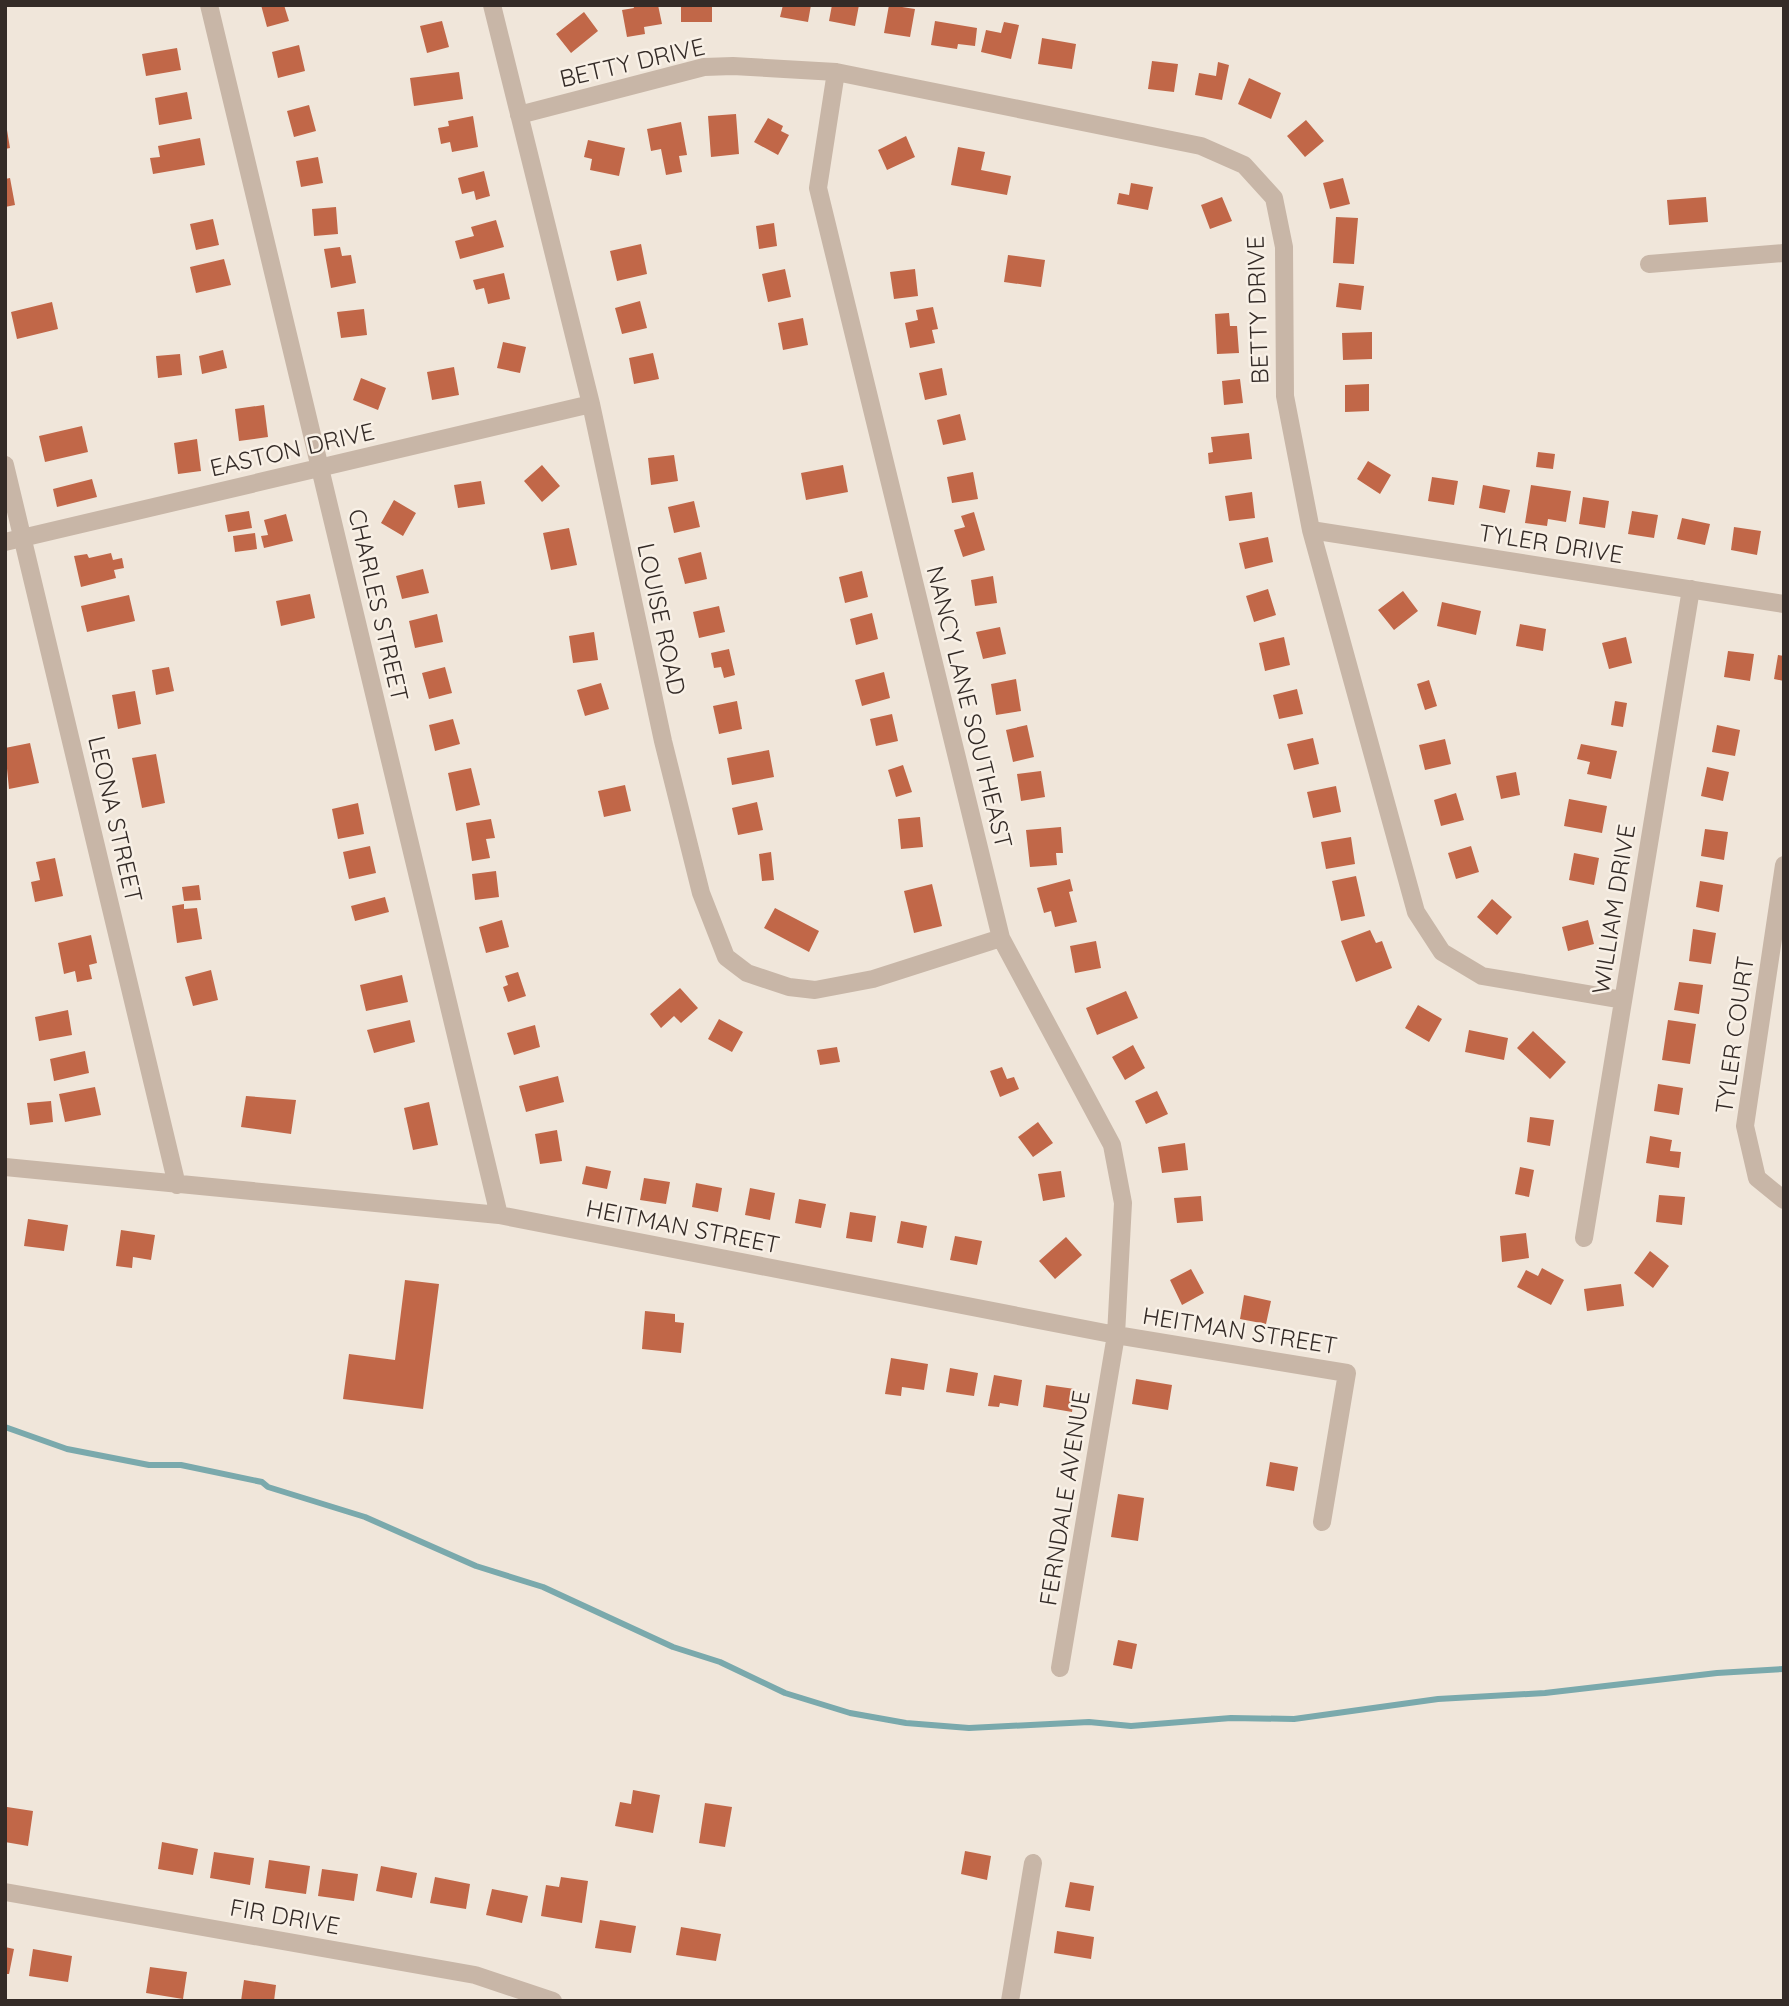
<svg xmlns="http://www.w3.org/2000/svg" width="1789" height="2006" font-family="Quicksand,sans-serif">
<rect width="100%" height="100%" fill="#f0e6da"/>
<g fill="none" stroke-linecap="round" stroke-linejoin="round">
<path stroke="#7aa9ac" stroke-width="6" d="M5,1427l62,22 82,16h32l81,17 6,5 97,30 111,49 67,21 130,60 47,15 65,31 65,20 56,10 63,5 120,-6 42,4 100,-8 63,1 144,-20 107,-6 172,-20 67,-4"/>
</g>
<path fill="#c16748" d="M261,5h23l5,16 -22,6z
M633,5h25l4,19 -18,3 1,7 -18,3 -5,-27 12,-2z
M681,5h31v17h-31z
M783,5h28l-3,17 -28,-5z
M832,5h27l-4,21 -26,-5z
M889,5l26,4 -5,28 -26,-4z
M584,12l14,19 -27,22 -15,-19z
M442,21l7,26 -22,6 -7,-27z
M935,21l42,7 -2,18 -17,-2 -1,5 -26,-4z
M1004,22l15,3 -8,34 -30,-7 5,-22 15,3z
M1042,38l34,6 -4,25 -34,-5z
M299,45l6,26 -27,7 -6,-26z
M177,48l4,22 -35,6 -4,-22z
M1152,61l26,3 -4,28 -26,-3z
M1218,62l11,3 -7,35 -27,-5 4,-22 17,3z
M459,72l4,27 -49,7 -4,-28z
M1249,78l32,15 -10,26 -33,-15z
M187,92l5,27 -33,6 -4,-27z
M309,105l7,26 -22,6 -7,-26z
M736,114l3,40 -28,3 -3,-41z
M473,116l5,31 -26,5 -2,-10 -9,2 -3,-16 11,-2 -1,-5z
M768,118l15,8 -2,5 8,4 -11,20 -24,-13z
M1306,120l18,21 -19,16 -18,-21z
M681,122l6,33 -8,1 3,16 -16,3 -5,-26 -10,2 -4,-22z
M7,130l3,18 -5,1v-18z
M906,136l9,21 -28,13 -9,-20z
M200,138l5,27 -52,9 -3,-16 10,-1 -2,-11z
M588,140l37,8 -6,28 -29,-6 2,-11 -8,-2z
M958,147l27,5 -4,18 30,6 -4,19 -56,-10z
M318,157l5,26 -22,4 -5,-26z
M484,171l6,25 -14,4 -2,-9 -12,3 -4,-16z
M10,178l5,27 -10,2v-28z
M1343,178l7,26 -20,5 -7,-26z
M1131,183l22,4 -5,23 -31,-6 2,-11 10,2z
M1222,197l10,24 -22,8 -9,-24z
M1706,197l2,25 -39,3 -2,-25z
M336,207l2,27 -24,2 -2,-27z
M1336,217l22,1 -4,46 -21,-1z
M213,219l6,26 -23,5 -6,-26z
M496,220l8,27 -44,12 -5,-18 19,-5 -3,-9z
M774,223l3,23 -18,3 -3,-23z
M641,244l6,30 -30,7 -7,-30z
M340,247l2,9 9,-1 5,28 -25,5 -7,-39z
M1008,255l37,5 -4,27 -37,-5z
M224,259l7,26 -35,8 -6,-26z
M785,269l6,28 -23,5 -6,-28z
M915,269l3,27 -24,3 -4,-27z
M504,273l6,26 -22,5 -4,-16 -8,2 -3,-10z
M1339,283l25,3 -3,24 -25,-3z
M640,301l7,27 -25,6 -7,-26z
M52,302l6,27 -41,10 -6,-27z
M933,307l5,22 -6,1 3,13 -25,5 -5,-25 13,-3 -2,-10z
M364,309l3,26 -26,3 -4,-26z
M1229,313l1,13h7l2,27 -22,1 -2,-40z
M803,318l5,27 -25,5 -5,-27z
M1372,332v27l-29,1 -1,-27z
M503,342l23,5 -6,26 -23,-5z
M223,350l4,18 -25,6 -3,-18z
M653,353l6,26 -25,5 -5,-26z
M180,354l2,21 -24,3 -2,-22z
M454,367l5,28 -27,5 -5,-28z
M942,368l5,27 -22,5 -6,-27z
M361,378l25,10 -8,22 -25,-10z
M1240,379l3,24 -19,2 -2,-24z
M1369,384v27l-24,1v-27z
M264,405l4,32 -29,4 -4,-32z
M960,414l6,26 -23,5 -6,-25z
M82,426l6,26 -43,10 -6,-26z
M1249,433l3,26 -43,5 -1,-11 5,-1 -2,-15z
M197,439l4,32 -23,3 -4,-31z
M1538,452l17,2 -2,15 -17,-2z
M674,455l4,26 -27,4 -3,-27z
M1368,461l23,14 -11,19 -23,-15z
M542,465l18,21 -18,16 -18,-21z
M843,465l5,27 -42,8 -5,-27z
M973,472l5,27 -26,4 -5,-26z
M1432,477l26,4 -4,24 -26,-4z
M92,479l5,18 -40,10 -4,-18z
M481,481l4,23 -27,4 -4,-23z
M1483,485l27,5 -5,23 -26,-5z
M1531,485l40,6 -5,31 -18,-3 -1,7 -22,-3z
M1252,492l3,26 -26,3 -4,-25z
M1583,497l26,4 -4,27 -26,-4z
M394,500l22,13 -13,23 -22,-13z
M694,501l6,26 -26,6 -6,-26z
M249,511l3,17 -24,4 -3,-17z
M1632,511l26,4 -4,23 -26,-4z
M974,512l11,38 -22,7 -9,-27 11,-3 -4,-11z
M286,514l7,27 -29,7 -3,-12 7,-1 -4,-15z
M1682,518l28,6 -5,21 -28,-6z
M1734,527l27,4 -4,24 -26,-5z
M569,528l8,37 -26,5 -8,-37z
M255,533l2,16 -22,3 -2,-16z
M1268,537l5,25 -28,7 -6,-26z
M701,552l6,27 -22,5 -7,-26z
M111,553l2,7 9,-2 2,10 -10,2 2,8 -35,9 -7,-31 13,-2 2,4z
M423,569l6,24 -27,6 -6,-23z
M862,571l6,26 -23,6 -6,-26z
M993,576l4,27 -22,3 -4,-26z
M1268,589l8,26 -22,7 -8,-26z
M1403,591l15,20 -24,19 -16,-20z
M310,594l5,24 -34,8 -5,-25z
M129,595l6,26 -48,11 -6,-26z
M1442,602l39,9 -5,24 -39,-9z
M719,606l6,26 -26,6 -6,-26z
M872,613l6,26 -22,6 -6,-26z
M437,614l6,28 -28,6 -6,-27z
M1520,624l26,5 -3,22 -27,-5z
M1000,627l6,27 -23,5 -7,-27z
M594,632l4,28 -25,3 -4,-27z
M1284,637l6,28 -25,6 -6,-28z
M1626,637l6,26 -23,6 -7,-26z
M729,649l6,26 -11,3 -3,-11 -7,1 -3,-15z
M1728,651l26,3 -4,27 -26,-4z
M1778,655l6,1v25l-10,-2z
M169,667l5,24 -18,4 -4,-25z
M445,667l7,26 -23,6 -7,-26z
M884,672l6,26 -28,8 -7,-26z
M1016,679l5,32 -25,4 -5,-31z
M1429,680l8,26 -12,4 -8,-26z
M601,683l8,26 -24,7 -8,-26z
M1297,689l6,25 -24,5 -6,-24z
M135,691l6,33 -23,5 -6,-34z
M737,701l5,28 -23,5 -6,-28z
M1615,701l12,2 -4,24 -12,-2z
M892,714l6,27 -22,5 -6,-27z
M453,719l7,25 -25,7 -6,-26z
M1027,725l7,32 -21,5 -7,-32z
M1717,725l23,5 -5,26 -23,-4z
M1313,738l6,26 -25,6 -7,-26z
M1445,739l6,25 -26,6 -6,-25z
M30,743l9,40 -30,6 -4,-41z
M1581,744l36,7 -6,28 -24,-5 3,-12 -13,-3z
M769,750l5,27 -42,8 -5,-27z
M156,754l9,49 -23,5 -10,-50z
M903,765l9,27 -16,5 -8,-27z
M1707,767l22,5 -6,29 -22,-5z
M471,768l9,37 -24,6 -8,-38z
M1041,771l4,26 -24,4 -4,-27z
M1516,772l4,23 -19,4 -5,-23z
M625,785l6,26 -27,6 -6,-26z
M1336,786l5,26 -28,6 -6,-26z
M1456,793l8,27 -23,6 -7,-26z
M1569,799l38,7 -5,27 -38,-7z
M757,802l6,28 -25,5 -6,-27z
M358,803l6,31 -26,5 -6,-30z
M920,817l3,30 -22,2 -3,-30z
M491,819l4,19 -9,1 4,19 -18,3 -6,-38z
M1061,827l2,26h-7l1,12 -27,2 -4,-37z
M1705,829l23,3 -4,28 -23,-4z
M1351,837l4,27 -29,5 -5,-27z
M370,846l6,27 -27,6 -6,-27z
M1471,846l8,26 -23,7 -8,-26z
M771,852l3,28 -12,1 -3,-27z
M1574,853l25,5 -5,27 -25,-5z
M55,858l8,38 -28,6 -4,-20 9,-2 -4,-18z
M496,871l3,26 -24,3 -3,-26z
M1356,876l9,40 -24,5 -9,-40z
M1070,879l3,12 -4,1 8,30 -22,5 -4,-16 -7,2 -7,-25z
M1700,881l23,4 -4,27 -23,-5z
M932,884l10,42 -28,7 -10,-42z
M199,885l2,15 -17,1 -2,-14z
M385,897l4,15 -34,9 -4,-15z
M1492,899l20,18 -15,18 -20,-18z
M184,904v5l13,-1 5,31 -25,4 -5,-37z
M775,908l44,23 -10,21 -45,-24z
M502,920l7,27 -23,6 -7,-26z
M1588,920l6,24 -26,7 -6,-24z
M1693,929l23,4 -5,31 -22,-3z
M1370,930l6,13 6,-2 10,27 -36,14 -15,-41z
M91,935l6,28 -8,2 3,14 -15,3 -2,-11 -11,3 -6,-31z
M1096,941l5,27 -26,5 -5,-27z
M211,970l7,30 -25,6 -8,-29z
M518,972l8,24 -18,6 -5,-15 5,-2 -3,-9z
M402,975l6,27 -42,9 -6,-26z
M1679,982l24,3 -4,29 -25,-4z
M680,988l18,20 -17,15 -7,-7 -13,12 -11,-14z
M1126,991l12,27 -41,17 -11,-27z
M1418,1005l24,14 -13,23 -24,-14z
M68,1010l4,25 -33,6 -4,-24z
M719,1019l24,13 -11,20 -24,-13z
M410,1020l5,22 -41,11 -7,-23z
M1668,1020l28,4 -6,40 -28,-4z
M535,1025l5,22 -26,8 -7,-22z
M1469,1030l39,8 -4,22 -39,-8z
M1533,1031l33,31 -16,17 -33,-31z
M1133,1045l12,23 -20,12 -13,-23z
M837,1047l3,15 -20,3 -3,-15z
M85,1051l4,22 -35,8 -4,-22z
M1002,1067l5,12 7,-2 5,12 -19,8 -10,-26z
M558,1076l6,26 -38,10 -7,-26z
M1658,1084l25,4 -4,27 -25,-4z
M95,1087l6,28 -36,7 -6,-28z
M1157,1091l11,23 -22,10 -11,-23z
M246,1096l50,4 -5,34 -50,-7z
M51,1101l2,21 -23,3 -3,-22z
M429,1102l9,43 -25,5 -9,-42z
M1530,1117l24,3 -4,26 -23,-4z
M1038,1122l15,21 -20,14 -15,-20z
M557,1130l5,31 -22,3 -5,-30z
M1650,1136l22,4 -2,11 11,1 -2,16 -33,-5z
M1185,1143l3,27 -26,3 -4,-26z
M586,1166l25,5 -4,18 -25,-5z
M1520,1167l14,3 -5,27 -14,-3z
M1061,1171l4,26 -22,4 -5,-27z
M644,1178l26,4 -4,22 -26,-4z
M696,1183l26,5 -4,24 -26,-5z
M750,1188l25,5 -5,27 -25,-5z
M1659,1195l26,2 -3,28 -26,-3z
M1201,1196l2,25 -26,2 -3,-25z
M799,1199l27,5 -5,24 -26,-5z
M850,1212l26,4 -4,26 -26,-4z
M28,1219l40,6 -4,26 -40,-5z
M901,1221l26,5 -4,22 -26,-5z
M121,1230l34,5 -4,25 -18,-3 -1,11 -16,-2z
M1526,1233l3,25 -27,4 -2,-26z
M955,1236l27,5 -5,24 -27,-5z
M1066,1237l16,18 -27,24 -16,-18z
M1650,1251l19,15 -16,22 -19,-15z
M1542,1268l22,12 -13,25 -34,-18 9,-17 12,6z
M1191,1269l13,24 -22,12 -12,-25z
M405,1280l34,4 -16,125 -80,-10 6,-45 46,6z
M1621,1284l3,22 -37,5 -3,-22z
M1244,1295l27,6 -5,23 -26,-5z
M645,1311l30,3v8l9,1 -3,30 -39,-4z
M891,1358l37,6 -4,26 -22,-3 -1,9 -16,-2z
M950,1368l28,5 -4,23 -28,-4z
M994,1375l28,5 -4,26 -18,-3 -1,4 -11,-1z
M1136,1379l36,6 -4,25 -36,-6z
M1046,1385l29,4 -3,23 -29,-5z
M1270,1462l28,5 -4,24 -28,-5z
M1118,1494l26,4 -6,43 -27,-4z
M1118,1640l19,4 -5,25 -19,-4z
M633,1790l27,5 -7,38 -38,-7 5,-24 11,2z
M705,1803l27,4 -7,40 -26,-4z
M7,1807l26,4 -5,35 -23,-4z
M162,1842l36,7 -5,26 -35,-6z
M965,1851l26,5 -4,24 -26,-6z
M214,1852l40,6 -4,27 -40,-7z
M269,1860l41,6 -4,28 -41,-6z
M381,1866l36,7 -5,25 -36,-7z
M322,1869l36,5 -4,27 -36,-5z
M435,1877l35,7 -4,25 -36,-6z
M561,1877l27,4 -6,42 -41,-7 5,-31 13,2z
M1070,1882l24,4 -4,25 -25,-4z
M492,1889l36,7 -6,27 -36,-8z
M600,1920l36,6 -5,27 -36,-5z
M681,1927l40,7 -5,27 -40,-6z
M1057,1931l37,6 -3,22 -37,-6z
M5,1947l9,2 -5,25h-4z
M33,1949l39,7 -4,26 -39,-6z
M150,1967l37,5 -4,27 -37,-6z
M244,1980l32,5 -2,16h-33z"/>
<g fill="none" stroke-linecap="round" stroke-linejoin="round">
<path stroke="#c8b6a7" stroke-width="18" d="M209,5l290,1210
M492,5l99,399 72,337 38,152 25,64 21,16 42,14 26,3 58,-11 128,-41
M836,72l-18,116 183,750 111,207 11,58 -7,132 -56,333
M519,115l185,-48 29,-1 103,6 365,74 43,19 30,33 10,49 1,149 26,134 105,382 26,40 40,24 141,24
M1649,264l135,-11
M5,465l172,720
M1311,530l473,74
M5,542l586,-138
M1784,865l-39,261 12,52 27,22
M5,1167l494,48 617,120 231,38 -25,149
M1584,1238l107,-649
M5,1892l470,83 78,26
M1010,2001l23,-138"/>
</g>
<g text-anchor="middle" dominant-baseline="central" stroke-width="5" stroke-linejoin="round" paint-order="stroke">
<g font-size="24" fill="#342b27" stroke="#f8f0e6">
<text transform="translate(632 62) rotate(-13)">BETTY DRIVE</text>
<text transform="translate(1257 310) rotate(-92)">BETTY DRIVE</text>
<text transform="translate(292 449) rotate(-13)">EASTON DRIVE</text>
<text transform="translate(1551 543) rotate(9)">TYLER DRIVE</text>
<text transform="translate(379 605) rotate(77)">CHARLES STREET</text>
<text transform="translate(662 619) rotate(78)">LOUISE ROAD</text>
<text transform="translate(970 707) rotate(76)">NANCY LANE SOUTHEAST</text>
<text transform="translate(116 819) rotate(77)">LEONA STREET</text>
<text transform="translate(1613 909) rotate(-81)">WILLIAM DRIVE</text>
<text transform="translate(1734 1035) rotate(-82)">TYLER COURT</text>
<text transform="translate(683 1226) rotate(11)">HEITMAN STREET</text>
<text transform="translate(1240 1330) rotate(9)">HEITMAN STREET</text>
<text transform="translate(1064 1498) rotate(-81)">FERNDALE AVENUE</text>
<text transform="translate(285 1916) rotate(10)">FIR DRIVE</text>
</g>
</g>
<rect width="1789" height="2006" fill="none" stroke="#342b27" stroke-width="14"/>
</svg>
